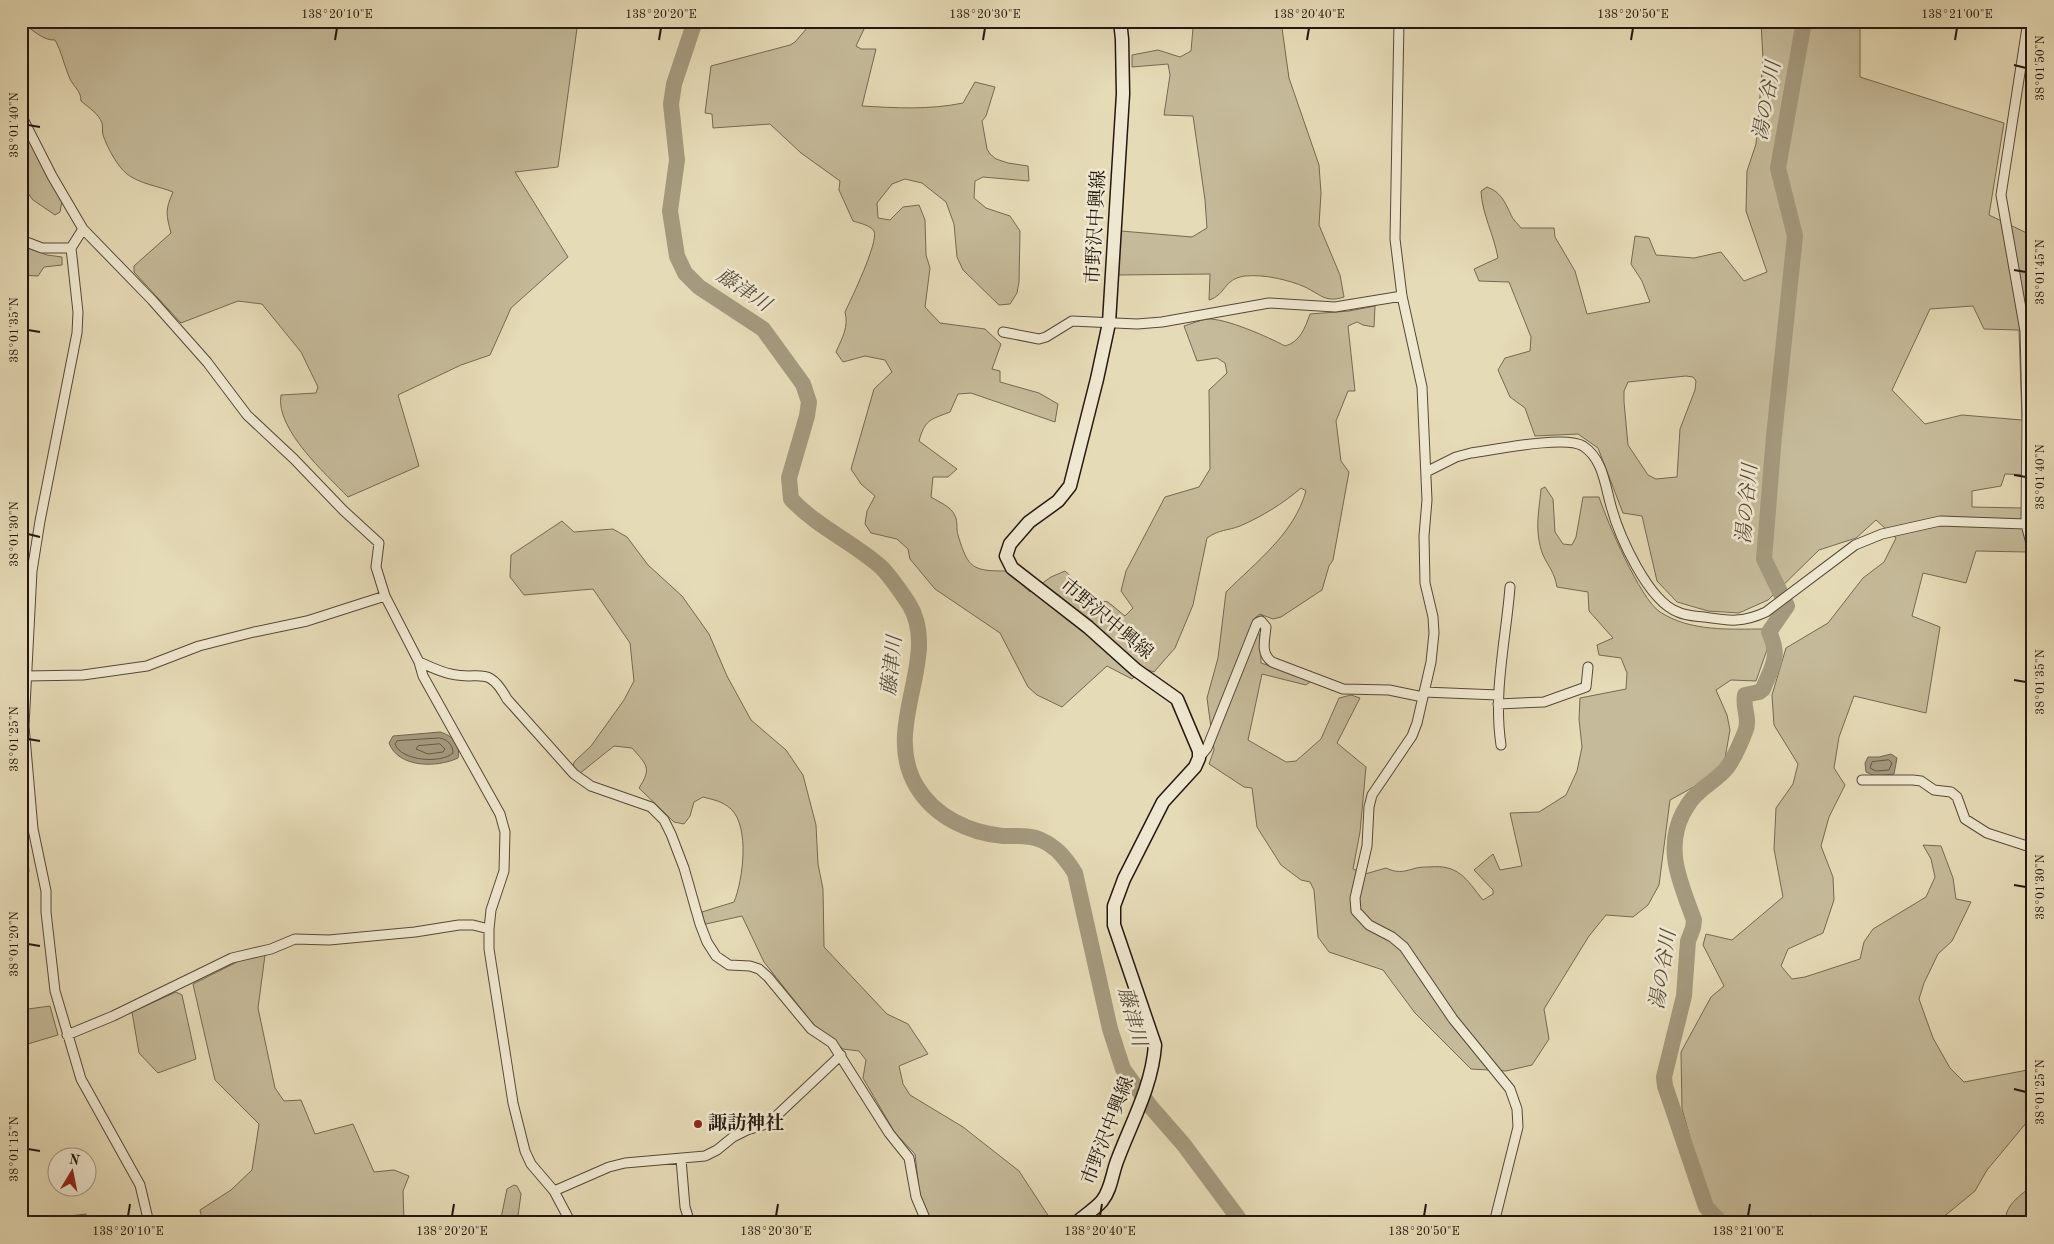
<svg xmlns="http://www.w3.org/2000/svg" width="2054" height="1244" font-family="'Old Standard TT','Noto Serif JP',serif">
<rect width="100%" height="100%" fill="#e6dbb7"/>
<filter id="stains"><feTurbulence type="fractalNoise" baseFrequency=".004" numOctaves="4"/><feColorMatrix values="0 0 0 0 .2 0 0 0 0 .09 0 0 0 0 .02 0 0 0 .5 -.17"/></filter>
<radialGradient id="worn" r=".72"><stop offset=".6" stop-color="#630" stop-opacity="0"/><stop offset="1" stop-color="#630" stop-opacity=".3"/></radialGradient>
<path fill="#c5ba9a" stroke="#746954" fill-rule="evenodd" d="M22,21h362l29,6 8,-3v-3h157l-20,146 -43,5 53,85 -57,51 -21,47 -29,10 -63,30 21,71 -71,31c-22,-23 -73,-68 -67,-102l35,-2 2,-6 -17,-35 -39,-48 -24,-3 -57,22 -47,-51v-6l37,-33c-5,-19 -6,-23 2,-41 -15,-6 -33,-8 -46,-18 -10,-8 -20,-27 -24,-39 -1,-4 0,-8 -1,-12 -3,-9 -14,-16 -21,-22 0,-10 -7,-14 -11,-22 -6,-14 -8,-26 -15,-39 -11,1 -25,-11 -33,-19z
M813,21h49l2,8 -8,17 5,3h15l-14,57c35,2 67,4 101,-3l12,-21 20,5 -9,29 -4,5 5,28 3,5 6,5 12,4 20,3 1,15 -46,-4 -8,4 -1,17 12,10 24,8 10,15 -1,51 -2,11 -7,11 -11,1 -36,-35 -6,-13 -3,-33 -8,-22 -24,-19 -17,-4 -13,5 -15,19 1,15 12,2 13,-13 16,-2 6,15 1,35 4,13 -5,39 15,16 45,6 16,15 -9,25 8,2v11l39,11 19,11 -3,18 -84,-29 -13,1 -8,18c-21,8 -25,8 -31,29l38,28 -9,8h-15l-2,20c8,5 21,10 24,19 3,5 1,13 3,19 10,34 15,36 48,36l24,21 21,-15 14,-6 31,29 12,2 17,14 8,-8 -12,-17 5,-20 39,-74 34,-10 11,-18 -1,-79 18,-17 -2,-10 -8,-5 -20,3 -13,-35c7,-2 16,-6 23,-7 19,-1 61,18 78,27 15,-4 20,-18 25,-32l39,-3 26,-5 -1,21 -11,-2 -6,-3 -9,4 7,65h-7l-12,30 5,40 8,11 -16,88 -4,6 -7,24 -41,27 -8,2 -13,-5 -4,3 -6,12 10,6 1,28 46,15 3,4 -4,3 -44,-11 -14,66 38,22 10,-1 25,-22 18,-41 12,-3 9,3 -23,45 29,24 -6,65 -7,37 12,5 21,-6c11,5 16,4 27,1 5,-2 11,-2 16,-2 30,-3 37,12 54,33l10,-6v-4l-19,-20 19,-16 7,16 22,-4 -12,-53 29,-1 27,-17 11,-24 5,-24 -3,-28 1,-21 46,-9 1,-16 -6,-15 -22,-3 -2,-10 16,-7 -24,-27 -1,-19 -31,-5c-3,-16 -8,-19 -14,-32 -9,-24 -4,-42 -2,-66l4,-2 8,12 2,33 8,12 9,1 4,-8 7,-40h16c8,24 41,102 61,115 31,20 69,17 105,17l4,15 -13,37 -25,-1 -15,10 11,25 3,15 -6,34 -25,20 -29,16 -11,85 -11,20 -15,12 -27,-2 -17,21 -45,73 5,30 -17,26 -26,6 -35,-2 -56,-56 -32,-43 -54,-18 -11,-15 -4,-47 -4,-8 -9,-2 -20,-15 -24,-38 -5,-39 -8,-1 -35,-23 5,-14 -7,-52 11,-40 8,-66c30,-30 68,-58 80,-101l-5,-3c-17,15 -40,29 -61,38 -13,5 -20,3 -33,12l-14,67 -18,43 -21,24 -11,-4 -11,11 -25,-13 -45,41 -25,-12 -9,-8 -28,-54 -65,-44 -25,-30 -2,-10 -11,-10 -26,-6 -6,-9 2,-13 8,-15 -14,-12 -10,-15 23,-80 18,-17 -7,-12 -20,-4 -22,6 -7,-10c6,-14 13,-25 9,-40 6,-13 34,-70 29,-81 -4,-6 -15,-8 -21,-10l-14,-31 1,-9 -39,-28 -31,-29 -57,4 -1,-14 -7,-1 6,-47 79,-21 5,-3z
M1188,21h93l8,57 30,87 2,28 -2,32 21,50 4,22c-18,6 -23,-2 -39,-10 -16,-7 -41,-13 -60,-11 -22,3 -19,19 -36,24l1,-26 -93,1 4,-44 71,6 15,-9 -2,-28 -12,-84 -29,-1 6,-40 -2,-11 -36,3v-12l26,-5 22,7 11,-6 2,-23z
M1761,21h99v56l144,46 -15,92 44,21v239l-28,-1 -4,12 -29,5v16l51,1 4,44 -51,-1 -10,32 -43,-10 -11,43 28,11 -14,86 -72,-17 -15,41 -5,31 11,17 -16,32 -8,29 12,31 1,23 -11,33 -35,16 -7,17 11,13 13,-2 55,-18 4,-17 9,-13 53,-32 9,-20 -4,-18 -8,-14 18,1 12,32 3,21 15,3 -19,39 -14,13 -14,29 -5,16 14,39 17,30 14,14 69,-13v50l-6,3 -40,48 -12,21 -39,32h-122l-3,-8 -12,3 -1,5h-75l-14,-18 -27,-96 -1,-57 30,-55 13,-11 -21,-41 3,-11 26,6 51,-43 -9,-48 2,-41 17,-24 5,-20 -24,-39 -2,-30 14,-47 42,-25 35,-45 21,-16 12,-24 -20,-18 -20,18 -37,12 -51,50 -29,13 -31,-2 -31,-9 -20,-21 -15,-65 -19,-3 -25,-65 -20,-14 -43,2 -10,-28 -15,-11 -12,-27 7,-12 25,-7 1,-14 -22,-55 -30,-1 -5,-12 24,-11c-4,-23 -16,-44 -17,-67l6,-4c14,5 18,15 24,28 2,5 7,9 10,13h33l1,9 20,34 12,43 63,-12 -8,-21 -11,-17 4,-28 14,2 7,17 38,3 27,-6 23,29 23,-9 -21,-61 1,-40 9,-27 7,-84zM1973,306l11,23 35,1 3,90 -60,-5 -37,9 -33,-34 38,-81zM1686,376l7,1 3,4 -1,9 -15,39 -3,48 -21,2 -8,-4 -20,-30 -4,-43v-11l4,-9z
M21,122l41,79 -2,11 -5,3 -22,-15 -12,-16z
M21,244l26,11 15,2v8l-18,2 -6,9 -17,-1z
M562,521l12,11 39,-3 14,8 21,28 34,31 27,38 18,42 24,44 35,30 17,25 13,50 2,39 5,25 1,58 63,67 21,10 20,30 -29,12 4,18 7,11 53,32 56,44 34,52h-121l-12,-25 -5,-44 -20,-21 -32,-55 3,-18 -7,-9 -16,-2 -30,-25 -49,-62 -22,-46 -36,8 -3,-5 -1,-7 32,-10c9,-22 16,-75 -3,-93 -9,-8 -17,-9 -28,-12l-9,5 -4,14 -6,8 -10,-2 -35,-34c13,-20 8,-23 -7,-40l-18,-2 -35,28 -6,-6 1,-6 17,-16 33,-46 10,-19 -4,-38 -37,-54 -69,6 -14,-18 1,-22z
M21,552l8,2 -5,41 -1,34h-2z
M21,782l8,90 -8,2z
M257,952l8,3 -7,53 17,80 9,13 17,-1 14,34 38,-10 21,48 20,-2 15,6 -6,15 1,32h-201l-3,-13 31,-20 21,-20 7,-46 -44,-44 -22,-96z
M176,992l6,3 14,64 -38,14 -19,-20 -7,-41z
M50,1006l8,29 -37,11v-36z
M514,1185l3,1 4,8 -4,29h-17l7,-34z
M2033,1185v38h-27c-3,-17 15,-28 27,-38z
M86,1214l-2,9h-54l5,-3z"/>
<path fill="#a4997e" stroke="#716551" d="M440,732c12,3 21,13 18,26 -21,10 -60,10 -69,-15l4,-7z
M1891,754l6,4 -3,16 -19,2 -9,-4 -1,-9 3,-6h11z"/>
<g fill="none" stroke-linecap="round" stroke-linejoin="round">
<path stroke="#645846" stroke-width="1" d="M440,738c8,2 13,7 13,15 -12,11 -52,8 -58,-9l2,-3z
M440,744l5,5 -2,3 -15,2 -12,-5 2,-3z
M1889,760l3,3 -3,7 -13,1 -6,-3 2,-6z"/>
<path stroke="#a4997e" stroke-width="16" d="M695,21l-21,63 -3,20 6,56 -7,51 7,45 8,17 14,14 64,42 40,55 6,18 -2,14 -18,62 2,21c26,28 62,43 90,68 10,10 20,25 28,37 33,54 -29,123 8,183 18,30 53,46 86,49 11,0 28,-1 38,4 16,7 25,19 34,33l35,156 13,40 27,37 34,39 58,78
M1721,1223l-15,-16 -41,-121 -1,-9 20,-81 4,-55 5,-13 1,-8c-13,-36 -30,-70 -11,-107 3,-5 6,-11 11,-16 9,-10 22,-17 31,-27 9,-10 15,-26 20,-38 6,-13 -3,-24 0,-37l14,-3 4,-3c9,-23 18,-32 6,-57l18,-26 -23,-47 10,-123 21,-200 -17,-68 26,-147"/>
<g stroke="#544938" stroke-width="11">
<path id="street" d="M1399,21l-4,218 7,57 20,91 5,113 -3,36 1,47 8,34 1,16 -3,29 -14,61 -5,13 -40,59 -3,12 -2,39 -12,52 1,13 13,14 23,12 12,10 49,72 57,70 7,20 1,18 -24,96
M2028,21l-27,174 24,136 2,83 -1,110 7,27
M21,115l31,61 31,53 69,71 55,62 40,53 47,44 50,52 35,32 -3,24 9,29 34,66 4,14 77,138 5,18 -1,39 -13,39 -2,19v20l24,154 12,48 6,13 23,27 17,32
M83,229l-12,19 7,64 -1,21 -37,188 -8,50 -8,155 9,103 13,62v21l9,79 26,88 59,106 9,38
M21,240l21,8h29
M1003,332l36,7 7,-2 26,-16 65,3 25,-2 107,-19 66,4 67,-11
M1426,472l30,-15 15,-4c23,-3 94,-18 112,-7 20,13 22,39 28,60 8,30 37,95 67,106 8,4 18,4 26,5 26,4 38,6 62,-5l89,-67 27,-11 58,-13 86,3
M419,662c10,4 21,10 32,12 29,7 37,-10 56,25l67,75 17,12 60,21 13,13 7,14 13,34 16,56 7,18 9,14 13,9 21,1 9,3 9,8 43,52 21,14 57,90 20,25 7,39 11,26
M27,676l56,-1 64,-9 52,-20 55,-14 53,-11 78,-25
M1424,692l74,3
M1498,704l46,-2 42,-15 2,-20
M1501,745c-8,-53 5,-106 9,-158
M1199,758l8,-10 50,-125 4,-2 5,6c-1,13 -6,26 6,35l71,27 46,1 34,7
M1862,780h51l8,1 13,9 17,2 6,5 8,22 22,14 46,15
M67,1035l46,-19 119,-58 39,-9 24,-10 34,1 86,-8 44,-7h14l16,4
M681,1159l4,48 5,16
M554,1191l55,-24 16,-4 80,-7 12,-6 16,-13 14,-7 16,-5 9,-5 69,-65"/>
</g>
<g stroke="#24180e" stroke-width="15">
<path id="secondary" d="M1076,1223c8,-7 19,-14 26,-22 9,-11 10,-27 15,-40 14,-38 35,-74 38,-116l-41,-120v-19l10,-27 39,-77 32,-35 4,-9v-7l-22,-52 -41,-29 -48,-43 -76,-59 -6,-12 4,-12 19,-22 29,-21 12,-15 27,-107 12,-56 14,-229 -1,-55 -2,-18"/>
</g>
<use href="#street" stroke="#efe8d0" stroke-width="9"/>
<use href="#secondary" stroke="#efe8d0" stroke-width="12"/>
</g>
<path fill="none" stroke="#24180e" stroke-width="2" d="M335,40l2,-12M659,40l2,-12M983,40l2,-12M1307,40l2,-12M1631,40l2,-12M1955,40l2,-12M2014,65l12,3M28,125l12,2M2014,270l12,2M28,330l12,2M2014,475l12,2M28,534l12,3M2014,680l12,2M28,739l12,2M2014,885l12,2M28,944l12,2M2014,1089l12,3M28,1149l12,2M128,1216l2,-12M452,1216l2,-12M776,1216l2,-12M1100,1216l2,-12M1424,1216l2,-12M1748,1216l2,-12"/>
<circle fill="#8f2418" stroke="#efe8d0" stroke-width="2" cx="698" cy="1124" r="5"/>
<g text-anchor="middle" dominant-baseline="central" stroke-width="5" stroke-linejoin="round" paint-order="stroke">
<g font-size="19" fill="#24180e" stroke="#efe8d0">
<text transform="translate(1097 227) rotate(-87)">市野沢中興線</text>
<text transform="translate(1106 620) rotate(40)">市野沢中興線</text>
<text transform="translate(1109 1131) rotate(-69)">市野沢中興線</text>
</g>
<g font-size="19" font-weight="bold" fill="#24180e" stroke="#efe8d0" text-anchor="start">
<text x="708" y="1124">諏訪神社</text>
</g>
<g font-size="20" font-style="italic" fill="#574c3b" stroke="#efe8d0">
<text transform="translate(1768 101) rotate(-80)">湯の谷川</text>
<text transform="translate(743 291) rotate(34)">藤津川</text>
<text transform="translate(1748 504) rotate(-85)">湯の谷川</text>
<text transform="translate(893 666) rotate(-84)">藤津川</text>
<text transform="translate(1664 970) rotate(-81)">湯の谷川</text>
<text transform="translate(1131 1017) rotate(75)">藤津川</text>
</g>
</g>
<rect width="2054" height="1244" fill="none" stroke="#e6dbb7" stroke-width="55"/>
<g transform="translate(72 1172) rotate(10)"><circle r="24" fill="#efe8d0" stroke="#9e9582"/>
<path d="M0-4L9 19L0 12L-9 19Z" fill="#8f2418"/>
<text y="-8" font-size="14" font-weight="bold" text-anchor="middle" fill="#24180e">N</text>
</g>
<rect x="28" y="28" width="1998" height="1188" fill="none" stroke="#24180e" stroke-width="2"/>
<g font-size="12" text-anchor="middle" fill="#24180e">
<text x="337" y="18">138°20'10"E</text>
<text x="661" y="18">138°20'20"E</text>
<text x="985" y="18">138°20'30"E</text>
<text x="1309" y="18">138°20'40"E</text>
<text x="1633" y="18">138°20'50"E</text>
<text x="1957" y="18">138°21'00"E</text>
<text transform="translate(2040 68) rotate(-90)" y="4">38°01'50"N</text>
<text transform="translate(14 125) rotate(-90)" y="4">38°01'40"N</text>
<text transform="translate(2040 272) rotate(-90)" y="4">38°01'45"N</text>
<text transform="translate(14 330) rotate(-90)" y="4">38°01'35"N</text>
<text transform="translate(2040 477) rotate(-90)" y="4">38°01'40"N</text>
<text transform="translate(14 534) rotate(-90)" y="4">38°01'30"N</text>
<text transform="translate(2040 682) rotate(-90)" y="4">38°01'35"N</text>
<text transform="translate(14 739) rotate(-90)" y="4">38°01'25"N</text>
<text transform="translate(2040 887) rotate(-90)" y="4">38°01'30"N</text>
<text transform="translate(14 944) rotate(-90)" y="4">38°01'20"N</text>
<text transform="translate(2040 1092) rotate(-90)" y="4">38°01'25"N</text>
<text transform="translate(14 1149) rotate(-90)" y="4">38°01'15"N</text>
<text x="128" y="1235">138°20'10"E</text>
<text x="452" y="1235">138°20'20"E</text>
<text x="776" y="1235">138°20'30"E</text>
<text x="1100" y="1235">138°20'40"E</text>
<text x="1424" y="1235">138°20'50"E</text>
<text x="1748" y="1235">138°21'00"E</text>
</g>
<rect width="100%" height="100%" filter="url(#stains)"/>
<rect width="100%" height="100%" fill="url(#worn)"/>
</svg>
